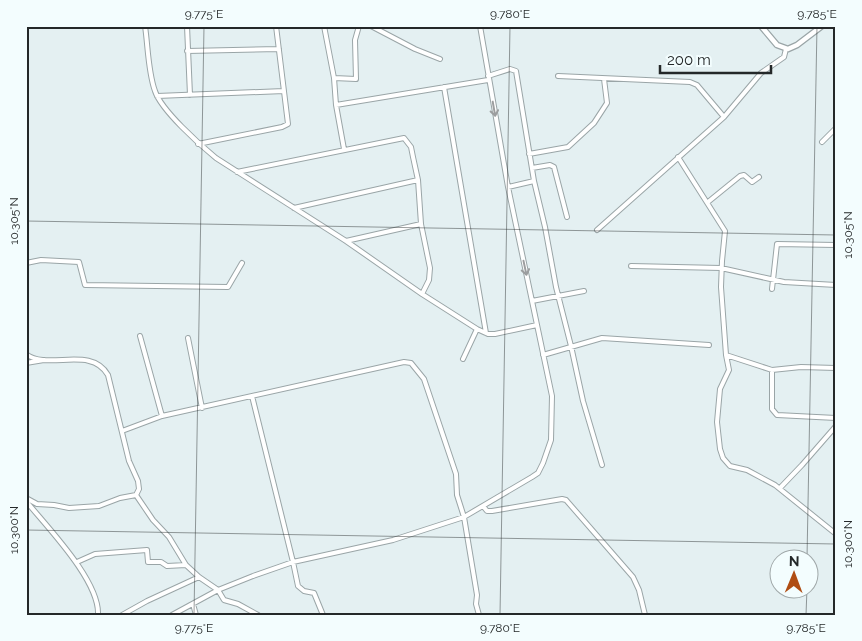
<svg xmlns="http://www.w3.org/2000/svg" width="862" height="641" font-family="Raleway,sans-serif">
<rect width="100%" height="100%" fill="#e4f0f2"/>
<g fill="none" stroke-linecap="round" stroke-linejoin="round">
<g stroke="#9aa5a7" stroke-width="6">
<path id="minor" d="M145,26c3,20 3,46 10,65 6,19 45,54 61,67l130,83 76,53 55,35 11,5h7l42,-9
M187,26l3,69
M324,26l10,52 2,27 8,44
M371,26l44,23 25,10
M187,51l92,-2
M488,76l22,-7 6,2 18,110 11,46 11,60 15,59 12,55 19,64
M558,76l132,6 7,3 27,32
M334,78l22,1 -1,-39 4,-14
M444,87l42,246
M157,96l127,-5
M336,105l152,-25
M822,142l14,-14
M198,144l84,-17 6,-3 -12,-98
M529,154l39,-7 26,-24 13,-20 -3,-24
M678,157l47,74 -3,30 -1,26 5,68 3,15 -9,19 -3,33 3,27 3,9 7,8 17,4 28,15 61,49
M532,168l18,-3 4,2 13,50
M237,172l167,-34 7,9 2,10 5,23 3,44 9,44 -1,12 -7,14
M508,187l26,-6
M708,202l32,-26 4,-1 8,7 7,-5
M294,208l124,-28
M597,230l127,-113 37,-44 23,-16 2,-8
M346,241l75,-17
M26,263l15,-3 38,2 6,23 143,2 14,-24
M631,266l90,2 63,14 52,3
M772,289l5,-45 59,1
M532,301l52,-10
M140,336l22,80
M188,338l14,70
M26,354c22,17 65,-9 82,21l21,86 9,20 1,8 -3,6 17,25 16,17 17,28 13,12 19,13 6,10 14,4 20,11
M543,355l59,-17 107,7
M726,355l46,15 29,-3 35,1
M463,359l14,-30
M26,363l18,-3
M772,370v39l5,6 59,3
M252,396l41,166 5,24 6,5 10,2 9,22
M122,431l40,-15 242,-54 7,1 13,16 32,95 1,21 7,22 13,78 -1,9 3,11
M780,488l22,-23 34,-39
M26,498l11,6 17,1 15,3 30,-2 21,-8 16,-3
M26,501c21,26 74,80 72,114
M483,506l4,5h5l70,-12 4,1 67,77 6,13 6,25
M77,562l18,-8 52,-4 1,12h13l6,4 19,-1
M193,604l3,11
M122,615l25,-14 52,-24
M172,615l46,-25 35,-14 40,-14 100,-22 71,-23 68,-40 6,-4 5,-10 8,-23 1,-44 -44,-209 -28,-161"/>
</g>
<g stroke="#9aa5a7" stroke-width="7">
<path id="tertiary" d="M761,26l16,19 11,4 9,-4 25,-19"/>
</g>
<use href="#minor" stroke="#fff" stroke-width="4"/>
<use href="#tertiary" stroke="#fff" stroke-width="4.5"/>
</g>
<defs><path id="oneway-shaft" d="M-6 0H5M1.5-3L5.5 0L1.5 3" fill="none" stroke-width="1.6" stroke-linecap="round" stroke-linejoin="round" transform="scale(1.25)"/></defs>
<g stroke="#9c9e9f">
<use href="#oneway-shaft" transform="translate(494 109) rotate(80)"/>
<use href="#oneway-shaft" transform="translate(525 268) rotate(78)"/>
</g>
<path fill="none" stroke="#242829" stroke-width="1" stroke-opacity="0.45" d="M26,221l810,14M26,530l810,14M807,558l10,-532M194,615l10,-589M500,615l10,-589M806,615l1,-27"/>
<rect width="862" height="641" fill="none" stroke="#f3fdfe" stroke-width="55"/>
<g transform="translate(794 574) rotate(1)"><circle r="24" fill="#f3fdfe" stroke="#a0a8a9"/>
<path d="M0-4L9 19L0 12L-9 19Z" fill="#af4d13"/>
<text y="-8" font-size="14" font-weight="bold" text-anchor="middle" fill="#242829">N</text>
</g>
<path d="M660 65v8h111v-8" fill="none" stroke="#242829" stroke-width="2.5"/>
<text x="667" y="65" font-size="15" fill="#242829" stroke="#f3fdfe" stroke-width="4" paint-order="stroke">200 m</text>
<rect x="28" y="28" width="806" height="586" fill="none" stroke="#242829" stroke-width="2"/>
<g font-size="12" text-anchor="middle" fill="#242829">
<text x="204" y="18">9.775°E</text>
<text x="510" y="18">9.780°E</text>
<text x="817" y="18">9.785°E</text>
<text transform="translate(14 221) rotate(-90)" y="4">10.305°N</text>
<text transform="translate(848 235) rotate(-90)" y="4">10.305°N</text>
<text transform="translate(14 530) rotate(-90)" y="4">10.300°N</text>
<text transform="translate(848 544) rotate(-90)" y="4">10.300°N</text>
<text x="194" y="632">9.775°E</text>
<text x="500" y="632">9.780°E</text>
<text x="806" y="632">9.785°E</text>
</g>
</svg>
